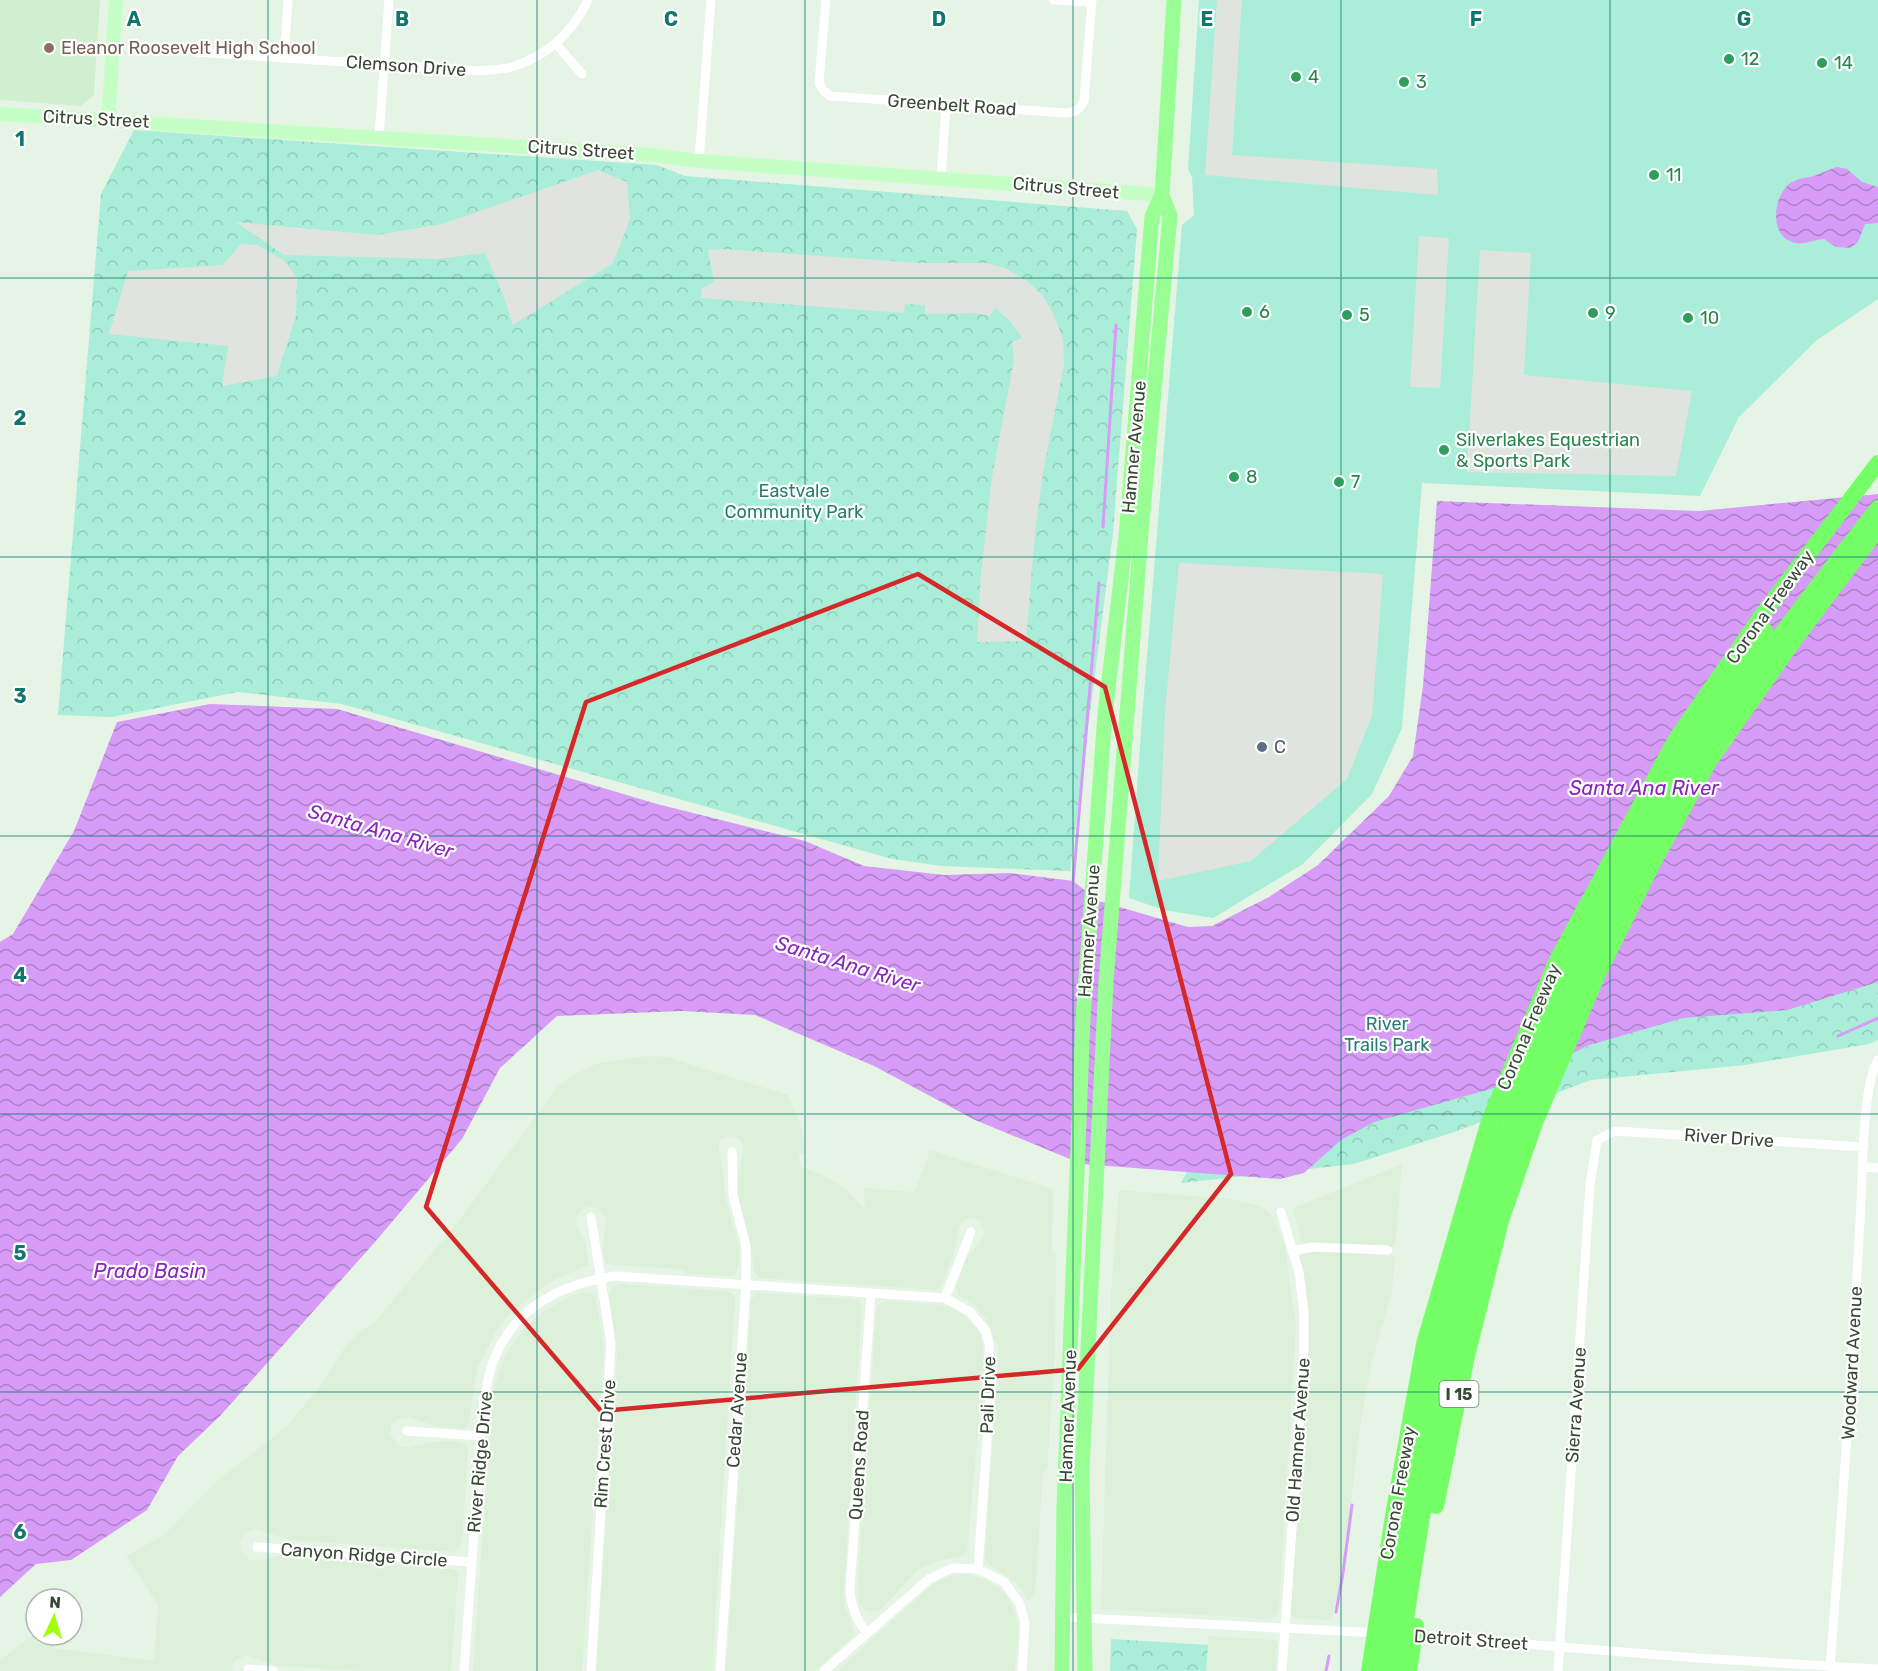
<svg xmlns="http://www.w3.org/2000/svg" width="1878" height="1671" font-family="Rubik,sans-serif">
<defs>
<pattern id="park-crowns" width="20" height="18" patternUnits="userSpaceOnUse" patternTransform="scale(1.5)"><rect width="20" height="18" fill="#aaedd8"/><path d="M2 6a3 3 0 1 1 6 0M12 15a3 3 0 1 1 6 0" fill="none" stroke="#93cdba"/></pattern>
<pattern id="water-waves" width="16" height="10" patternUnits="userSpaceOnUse" patternTransform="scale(1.5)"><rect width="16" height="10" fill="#d79cf7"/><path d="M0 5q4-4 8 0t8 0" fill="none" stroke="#af81c9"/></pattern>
</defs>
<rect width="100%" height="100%" fill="#e6f4e6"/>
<path fill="#dcf0da" d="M648,1056l19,1 19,6 102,32 12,28 7,30 -9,2 3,12 24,9 20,12 20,21 -1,-21 51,4 15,-42 123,39 -1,63 4,1 -1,97 -8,120 -4,1 -8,123 -7,7 -6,-11 -7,-8 -27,-18 -3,-8 13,-198v-12l-12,-27 -11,-13 -16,-10 -3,-9 10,-28 17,-21 2,-6 -5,-12 -10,-2 -6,2 -4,5 -8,34 -13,31 -180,-12 -5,-6 -3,-26 -15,-58 8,-42 -6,-8 -9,-2 -9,4 -2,5 5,25 2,26 14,52v17l-3,9 -5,2 -46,-2v-3l-9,-2 -70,-5 -3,-13 3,-33 -8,-10 -10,-1 -4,1 -7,8 -1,6 10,24 3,19 -37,16 -17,12 -25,21 -13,15 -20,40 -8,52 -4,8 -27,-2 -29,-10 -13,3 -5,5 -1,9 9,12 9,2 25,-6 12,-1 13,1 8,3 2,5 -6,89 -2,8 -6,5 -163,-12 -36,-11 -9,3 -3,3 -3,6 1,9 10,11 29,-5 172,13 4,2 2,2 -7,98h-89l-84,-5 -31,-11 -13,6 -2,10h-232v-11l36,-27v2h10l8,13 100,13 4,-56 -32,-49 38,-21 54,-55 68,-53 36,-43 24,-39 10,-10 20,-14 85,-103 97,-132 21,-14 19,-9z
M1402,1164l-7,83 -90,-4 -4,-2 -8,-33z
M1119,1190l114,9 20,5 13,5 6,7 13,30 11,81 -17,281 -2,7 -5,4 -171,-10 10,-314z
M1316,1251l79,5 -3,36 -20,69 -12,66 -18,147 -11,46 -37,-2 -4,-4 18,-257 -9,-97 1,-4 3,-3z
M620,1284l107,7 6,3 2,5 -23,372h-116l21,-317 -8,-61 5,-6z
M583,1292l12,3 9,53 -22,323h-109l19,-272 3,-15 8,-23 7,-14 15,-19 20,-18 26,-14z
M757,1293l96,6 5,1 4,7 -18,286 1,15 9,24 -3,6 -36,33h-89l25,-371z
M887,1301l58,4 16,8 16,16 4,8 2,9 1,19 -17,186 -2,4 -27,6 -19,8 -39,41 -8,2 -7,-2 -6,-6 -1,-26 18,-265 2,-8z
M968,1574l13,4 17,9 9,9 6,11 5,18 -3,46h-178l97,-88 17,-7z
M1208,1636l67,4 2,2 -1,29h-70z"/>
<path fill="#cfefce" d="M0,0h100l-6,95 -13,11 -81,-6z"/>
<path fill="url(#park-crowns)" d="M134,130l523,35 28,11 442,35 10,18 -24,304 -43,338 -128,-5 -50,-7 -550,-155 -104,-12 -126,25 -54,-2 43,-521z
M1308,939l570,7v94l-9,4 -124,21 -154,15 -134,51 -103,33 -173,19z
M1111,1639l97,6 -2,26h-96z"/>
<path fill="#aaedd8" d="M1199,0h679v299l-61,41 -78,77 -39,79 -278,-13 -20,245 -30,66 -69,70 -90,54 -49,-8 -35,-12 13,-180 40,-493 12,-10 -2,-38 -4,-8z"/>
<path fill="#dfe5de" d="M1217,0h25l-10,155 205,14 1,26 -233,-20z
M598,170l29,12 3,37 -17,44 -100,62 -10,-30 -18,-42 -47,6 -154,-4 -48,-33 141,13 65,-11z
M1419,236l30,2 -9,150 -30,-1z
M241,244l16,1 28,16 12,17 -1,37 -19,61 -55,10 6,-40 -119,-12 19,-63 95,-6z
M722,249l198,14h67l20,6 20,12 16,15 11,19 9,24 1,25 -21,109 -8,59 -9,109 -49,1 4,-69 11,-96 22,-117 -2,-18 10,-4 -11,-16 -16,-14 -5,8 -17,-3 -48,1v-9l-20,-1 -1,9 -203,-15 1,-10 12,-6 -6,-32z
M1480,250l51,3 -7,122 168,16 -16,85 -209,-4z
M1179,563l204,11 -11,142 -25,63 -96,82 -93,20 7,-169z"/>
<path fill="url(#water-waves)" d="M1837,167l10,2 15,13 16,5v36l-13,1 -7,18 -8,6 -14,-1 -12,-8c-9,0 -19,6 -28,4 -28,-5 -24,-48 -4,-61 8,-5 19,-4 27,-8 6,-2 11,-5 18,-7z
M1878,494v488l-91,28 -104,8 -97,28 -54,31 -158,45 -33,18 -37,33 -24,6 -198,-15 -107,-44 -101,-54 -119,-51 -73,-4 -125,5 -57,52 -38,71 -87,103 -155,174 -42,40 -31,54 -76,50 -35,4 -36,33v-655l13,-8 61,-103 43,-109 93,-18 127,5 320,95 148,37 59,25 80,9 66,-2 63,8 26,20 89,26 24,-1 57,-29 49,-32 71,-69 24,-40 10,-70 14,-185 262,10z"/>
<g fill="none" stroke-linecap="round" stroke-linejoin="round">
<path stroke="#d79cf7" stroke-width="3" d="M1103,527l13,-202
M1073,883l26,-300
M1838,1036l40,-18
M1336,1612l7,-39 9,-68
M1326,1671l3,-15"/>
<path stroke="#fff" stroke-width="9" d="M826,0l-7,83 4,7 7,6 235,17c10,-1 15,-3 19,-12l8,-101
M1054,0l38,2
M556,44l26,30
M195,52l284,19c10,-1 22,-1 33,-4 35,-11 60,-34 76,-67
M284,58l4,-58
M379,137l10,-137
M699,161l12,-161
M941,178l5,-73
M1864,1167l14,1
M1281,1212l18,60 5,41v45l-22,313
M1292,1251l21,-4 75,3
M945,1298l26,-66
M407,1431l74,5
M257,1547l215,15
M1063,1617l316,16
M867,1633c-11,-13 -16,-27 -17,-44l21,-296
M1411,1635l286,23 181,11
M1830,1667c12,-149 22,-297 30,-446 3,-37 1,-133 18,-161
M248,1669l25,2
M464,1671l20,-273c3,-12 5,-25 9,-36 20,-54 68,-78 122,-86l330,22 25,14 16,19 3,13 1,53 -12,172
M591,1671l20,-328 -20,-126
M720,1671l26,-387v-38l-13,-50 -1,-44
M824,1671l105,-92 23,-11 26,1 26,13 15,20 6,21 -3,48
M1558,1671l32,-486 7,-45 18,-9 249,16"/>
<path stroke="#c5ffc5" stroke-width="14" d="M0,114l653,41 46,6 463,34
M108,121l8,-121"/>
<path stroke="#99ff94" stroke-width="15" d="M1062,1671l2,-163 19,-490 22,-304 21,-177 26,-321 10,-21 12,-195
M1085,1671l-3,-200 24,-489 36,-460 28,-306 -8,-21"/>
<path stroke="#74ff66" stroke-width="16" d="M1436,1506l31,-150 34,-135 34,-98 62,-147 56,-113 57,-103 85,-121 83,-110
M1369,1671l24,-155 31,-172 65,-223 68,-161 119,-221 86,-124 116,-152
M1382,1671c24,-154 47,-309 93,-458 39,-127 94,-250 156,-367 14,-25 26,-51 40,-75 29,-48 63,-94 94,-140
M1398,1671c20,-129 38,-259 71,-385 40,-157 106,-309 184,-450 15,-26 28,-53 44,-79 54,-87 118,-168 181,-249
M1409,1671l7,-45"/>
</g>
<path fill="none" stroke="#d62828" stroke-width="4.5" stroke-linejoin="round" d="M918,574l187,113 126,487 -153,195 -477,42 -175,-204 160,-505z"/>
<path fill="none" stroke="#0f766e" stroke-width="1.5" stroke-opacity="0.55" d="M268,0v1671M537,0v1671M805,0v1671M1073,0v1671M1341,0v1671M1610,0v1671M0,278h1878M0,557h1878M0,836h1878M0,1114h1878M0,1392h1878"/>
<circle fill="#8d6e63" stroke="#fff" stroke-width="2" cx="49" cy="48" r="6"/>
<g fill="#2e9e5b" stroke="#fff" stroke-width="2">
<circle cx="1729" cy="59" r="6"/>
<circle cx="1822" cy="63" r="6"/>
<circle cx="1296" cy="77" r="6"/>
<circle cx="1404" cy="82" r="6"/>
<circle cx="1654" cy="175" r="6"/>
<circle cx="1247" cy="312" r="6"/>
<circle cx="1593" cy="313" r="6"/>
<circle cx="1347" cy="315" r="6"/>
<circle cx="1688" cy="318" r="6"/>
<circle cx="1444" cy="450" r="6"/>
<circle cx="1234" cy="477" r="6"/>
<circle cx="1339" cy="482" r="6"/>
</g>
<circle fill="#5c6f8a" stroke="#fff" stroke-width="2" cx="1262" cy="747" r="6"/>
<g text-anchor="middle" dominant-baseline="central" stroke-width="4.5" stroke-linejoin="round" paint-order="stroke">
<rect fill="#fff" stroke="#737f71" stroke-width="1.5" x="1439.5" y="1381" width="39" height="26" rx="4.5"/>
<g font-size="16" font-weight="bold" fill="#374834">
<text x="1459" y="1394">I 15</text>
</g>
<g font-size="18" fill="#785e54" stroke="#fff" text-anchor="start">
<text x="61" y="48">Eleanor Roosevelt High School</text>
</g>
<g font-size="18" fill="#27864d" stroke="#fff" text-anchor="start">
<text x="1741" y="59">12</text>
<text x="1834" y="63">14</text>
<text x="1308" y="77">4</text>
<text x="1416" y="82">3</text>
<text x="1666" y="175">11</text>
<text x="1259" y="312">6</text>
<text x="1605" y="313">9</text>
<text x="1359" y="315">5</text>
<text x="1700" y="318">10</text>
<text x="1456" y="440">Silverlakes Equestrian<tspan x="1456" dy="21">&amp; Sports Park</tspan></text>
<text x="1246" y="477">8</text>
<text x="1351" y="482">7</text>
</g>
<g font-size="18" fill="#374834" stroke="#fff">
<text transform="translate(406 66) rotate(4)">Clemson Drive</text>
<text transform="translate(952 105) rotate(4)">Greenbelt Road</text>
<text transform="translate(96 119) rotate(3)">Citrus Street</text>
<text transform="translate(581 150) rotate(4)">Citrus Street</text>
<text transform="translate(1066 188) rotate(5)">Citrus Street</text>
<text transform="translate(1134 447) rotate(-85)">Hamner Avenue</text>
<text transform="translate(1770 607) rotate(-54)">Corona Freeway</text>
<text transform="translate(1089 931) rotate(-86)">Hamner Avenue</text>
<text transform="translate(1529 1027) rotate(-67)">Corona Freeway</text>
<text transform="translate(1729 1138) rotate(4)">River Drive</text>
<text transform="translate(1852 1363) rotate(-87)">Woodward Avenue</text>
<text transform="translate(988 1395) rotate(-88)">Pali Drive</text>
<text transform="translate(1576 1405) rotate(-86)">Sierra Avenue</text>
<text transform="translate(737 1410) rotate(-86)">Cedar Avenue</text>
<text transform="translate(1068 1416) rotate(-88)">Hamner Avenue</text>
<text transform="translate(1298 1440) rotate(-86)">Old Hamner Avenue</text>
<text transform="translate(605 1444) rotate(-86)">Rim Crest Drive</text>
<text transform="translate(480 1462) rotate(-85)">River Ridge Drive</text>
<text transform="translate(859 1465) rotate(-86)">Queens Road</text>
<text transform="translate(1398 1493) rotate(-80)">Corona Freeway</text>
<text transform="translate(364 1555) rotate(4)">Canyon Ridge Circle</text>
<text transform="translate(1471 1640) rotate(4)">Detroit Street</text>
</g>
<g font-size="18" fill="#227f72" stroke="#fff">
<text x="794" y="491">Eastvale<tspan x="794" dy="21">Community Park</tspan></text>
<text x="1387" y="1024">River<tspan x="1387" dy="21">Trails Park</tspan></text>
</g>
<g font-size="18" fill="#4e5e75" stroke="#fff" text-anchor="start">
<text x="1274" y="747">C</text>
</g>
<g font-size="20" font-style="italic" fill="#8923be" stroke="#fff">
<text x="1644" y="788">Santa Ana River</text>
<text transform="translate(381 831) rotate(16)">Santa Ana River</text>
<text transform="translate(848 964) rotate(17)">Santa Ana River</text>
<text x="150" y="1271">Prado Basin</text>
</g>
</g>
<g font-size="20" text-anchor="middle" font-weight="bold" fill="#0f766e" stroke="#fff" stroke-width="4.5" stroke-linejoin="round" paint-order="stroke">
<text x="134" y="26">A</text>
<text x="402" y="26">B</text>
<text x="671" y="26">C</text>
<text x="939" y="26">D</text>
<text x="1207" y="26">E</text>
<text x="1476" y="26">F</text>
<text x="1744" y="26">G</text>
<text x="20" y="146">1</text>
<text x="20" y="425">2</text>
<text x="20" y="703">3</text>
<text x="20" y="982">4</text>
<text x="20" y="1260">5</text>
<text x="20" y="1539">6</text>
</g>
<g transform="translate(54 1617) rotate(4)"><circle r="28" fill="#ffffff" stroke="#afb6ae" stroke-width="1.5"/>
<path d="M0-4.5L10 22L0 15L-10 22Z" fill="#a3ff12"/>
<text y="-9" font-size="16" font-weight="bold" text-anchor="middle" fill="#374834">N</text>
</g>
</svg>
